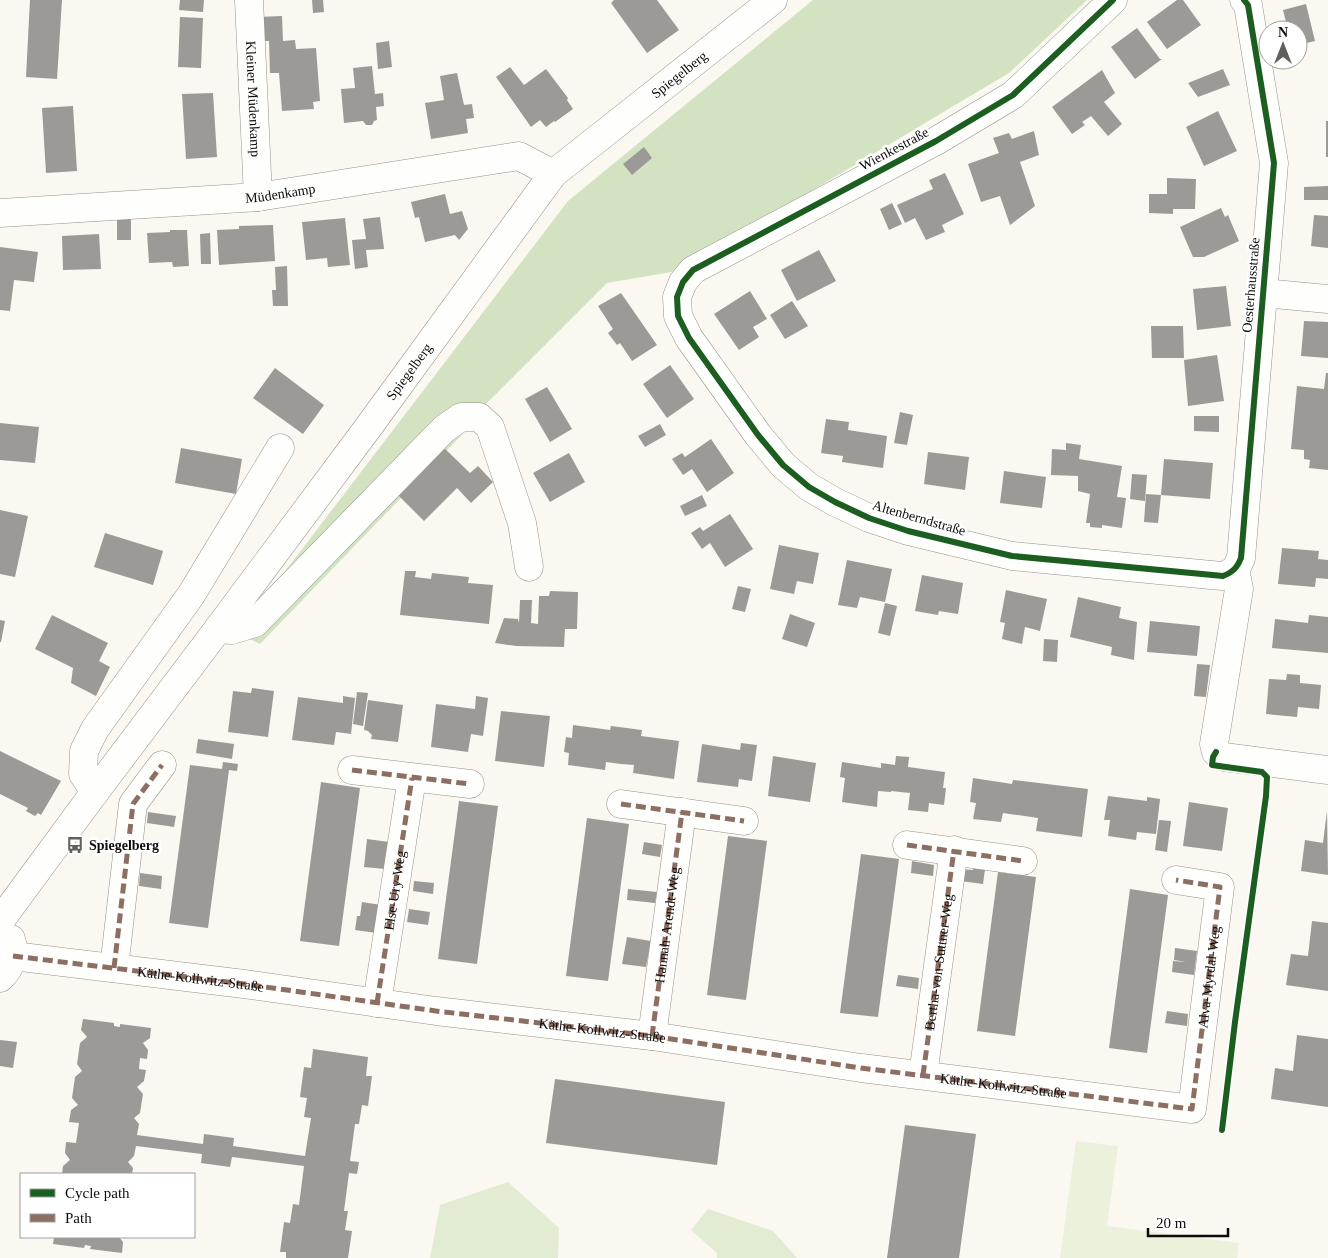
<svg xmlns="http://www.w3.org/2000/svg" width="1328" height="1258" font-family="'Times New Roman',serif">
<rect width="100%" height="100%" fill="#faf8f0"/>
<path fill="#e2ecd3" d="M508,1182l51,46 -1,30h-128l10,-53z
M708,1209l65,22 24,27h-80v-5l-26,-23z"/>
<path fill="#d3e3c2" d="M813,0h274l-78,73 -332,198 -70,12 -121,121 -7,13 -219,227 -22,-11 330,-432z"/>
<path fill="#ecf1dc" d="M1076,1141l42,5 -11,80 132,17 -2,15h-177z"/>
<path fill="#9c9a96" d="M30,0h32l-5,79 -31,-2z
M180,0h24l-1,12 -24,-2z
M312,0h11l1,12 -11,1z
M614,0h43l22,30 -32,23 -36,-50z
M1177,0h6l18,25 -34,24 -20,-27z
M1306,4l9,37 -17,4v-15h-10l-5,-20z
M282,16l1,25 12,-1 1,9 20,-1 4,53 -7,1 1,7 -32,2 -3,-38h-9l-1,-32h-10l-1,-24z
M180,17l23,1 -2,50 -23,-1z
M1137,28l23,31h2l-27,20 -24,-32z
M389,41l3,26 -14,2 -2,-26z
M372,66l3,28 8,-1 1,13 -8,1 1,13 -3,1 -2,4h-6l-3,-4 -19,2 -3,-34 14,-1 -2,-20z
M510,67l14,18 22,-16 22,29 -1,2 6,9 -18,13 -1,-1 -8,6 -6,-7 -9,7 -35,-50z
M1223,69l7,16 -32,12 -10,-14z
M1102,70l13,23 -11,9 18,22 -14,12 -17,-20 -9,6 3,3 -13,9 -20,-27z
M457,73l7,32 8,-1 2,14 -8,1 2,14 -37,6 -6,-36 19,-3 -4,-24z
M213,93l4,64 -31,2 -4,-65z
M73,106l4,65 -31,2 -4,-65z
M1218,111l19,40 -33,15 -18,-39z
M1326,121h2v36h-2z
M1034,131l5,24 -19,7 15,44 -25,19 -10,-29 -19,6 -13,-38 31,-11 -6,-15 16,-5 3,6z
M644,147l8,11 -20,17 -9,-11z
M945,173l19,41 -22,11 3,7 -19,8 -11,-22 -10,5 -8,-18 36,-16 -4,-9z
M1167,178l29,1 -1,30h-22v5l-24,-1v-19h18z
M1328,186v14h-24v-13z
M445,194l5,20 12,-3 6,18 -9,11 -4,-5 -30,7 -6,-25 -4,1 -4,-16z
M892,203l10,21 -13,6 -9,-21z
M1221,208l4,9 3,-2 11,26 -35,16h-11l-13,-30z
M1314,215l14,1v32l-17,-2z
M380,217l4,32 -18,1 2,17 -13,2 -3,-29 14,-1 -3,-20z
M117,218h14v22h-14z
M345,218l5,47 -22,2 -1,-9 -21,2 -4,-38z
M273,225l2,36 -56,4 -2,-35 22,-1v-3z
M170,230h17l2,36 -16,1 -1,-5 -23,1 -2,-30 23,-1z
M210,233l1,31h-10l-1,-30z
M99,234l2,35 -38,1 -1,-34z
M0,247l38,5 -4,30 -20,-2 -4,31 -10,-1z
M819,250l17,31 -39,20 -16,-31z
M287,266l1,40h-15l-1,-16h4l-1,-23z
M1226,286l5,40 -34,4 -4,-41z
M750,291l17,28 -14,8 6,10 -20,13 -25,-36z
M621,293l36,52 -25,16 -12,-18 -3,2 -9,-12 5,-4 -15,-23z
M792,301l16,25 -23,13 -15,-24z
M1304,321l24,1v36l-27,-2z
M1151,326h32l1,32h-32z
M1217,355l7,46 -36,5 -4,-46z
M670,365l24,34 -27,19 -24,-34z
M275,368l49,37 -21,29 -50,-36z
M1326,373h2v97l-19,-2 1,-8 -6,-1v-9l-13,-1 6,-63 27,3z
M547,387l25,42 -22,13 -25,-43z
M900,412l13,3 -6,30 -13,-2z
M1194,416h25v16l-25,-1z
M826,419l23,3 -1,8 39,6 -4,32 -41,-6 1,-6 -22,-3z
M0,423l39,4 -4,36 -35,-3z
M660,424l6,11 -21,12 -7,-11z
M711,439l23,34 -27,19 -15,-23 -9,6 -11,-16 10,-6 3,4z
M439,443l31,30 8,-7 15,16 -22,21 -14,-15 -33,33 -31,-31z
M1066,443l15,2 -2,14 43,7 -5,31 9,1 -4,30 -20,-3v3l-12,-1v-4h-4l4,-29 -12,-3v-15l-27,-1 1,-26 14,1z
M181,448l61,11 -6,35 -61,-11z
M928,452l41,5 -4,33 -41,-6z
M569,453l16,29 -35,20 -17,-29z
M1164,459l49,4 -3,36 -49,-4 -3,28 -14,-1 2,-28 15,1z
M1004,471l42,6 -4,31 -42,-5z
M1132,474l15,1 -2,26 -15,-2z
M702,495l5,11 -22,10 -5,-10z
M0,510l28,6 -13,61 -15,-3z
M730,514l23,35 -28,18 -15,-24 -8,6 -11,-16 9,-6 3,4z
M105,533l58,18 -10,34 -59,-18z
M779,545l40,8 -6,31 -16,-3 -3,13 -24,-5z
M1282,548l37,3 -1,8 10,1v19l-12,-1 -1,9 -37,-3z
M847,560l45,9 -7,33 -25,-5 -3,11 -19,-3z
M405,571h11l-1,6 16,2 1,-6 18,2 19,2 -1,6 25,2 -4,39 -89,-9z
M922,575l41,8 -5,31 -19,-3 -1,4 -23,-4z
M738,586l13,3 -6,23 -13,-3z
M1006,590l41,9 -7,32 -15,-4 -3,17 -20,-5 3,-16 -5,-1z
M550,591l28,1 -1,37h-12l-1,18 -48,-1 -21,-3 9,-25 14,1 1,4 1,-23h12l-1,23 7,1 1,-28h10z
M1078,597l43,10 -2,11 18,4 -3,38 -23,-5 1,-8 -42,-10z
M885,603l12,3 -7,30 -12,-3z
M790,614l25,9 -8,24 -25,-8z
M52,615l56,28 -9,18 11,6 -14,29 -25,-13 2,-15 -38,-19z
M1309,615l19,2v36l-56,-5 3,-29 33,4z
M0,620l5,1 -4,21h-1z
M1150,621l50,5 -3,30 -50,-4z
M1044,639l14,1 -1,22 -14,-1z
M1197,664l13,1 -4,32 -12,-1z
M1287,674l13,1v8l21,2 -2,24 -21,-2 -1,10 -31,-3 3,-35 17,1z
M252,688l22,3 -6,46 -40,-5 5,-41 18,2z
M357,692l11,1 -5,33 -10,-2z
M343,696l12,2 -4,36 -15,-2 -2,13 -42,-5 6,-43 45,6z
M476,696l12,2 -5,38 -12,-2 -3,18 -37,-5 5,-43 39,5z
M368,700l35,5 -5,37 -27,-3 1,-4 -4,-4 -4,-1z
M501,711l49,5 -6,51 -49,-6z
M573,725l37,5 1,-4 31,4 -1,6 38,5 -5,38 -41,-6 1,-8 -13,-1 -15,-2 -1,8 -37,-5 1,-12 -5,-1 2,-15 6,1z
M198,739l36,5 -2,15 -36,-6z
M741,743l16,2 -5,36 -13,-2 -1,8 -41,-5 5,-38 38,6z
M0,751l61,30 -20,34 -3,-2 -3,3 -9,-5 2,-3 -28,-14z
M773,756l43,7 -6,39 -42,-6z
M896,756l13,1 -1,10 37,5 -2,16h3l-2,17 -15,-2 -1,9 -20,-2 2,-17 -19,-2v1l-13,-1 -1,16 -35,-5 3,-24 -5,-1 2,-15 39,6v-5l14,2z
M223,762l15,2 -1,7 -8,-1 -21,158 -39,-5 21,-158 32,4z
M973,778l39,6 1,-4 75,9 -6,48 -46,-6 2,-13 -35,-5 -2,9 -28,-3 3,-16 -6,-1z
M321,782l39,6 -21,158 -39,-5z
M1108,796l39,5v-4l13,2 -4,35 -19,-2 -1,8 -28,-4 2,-16h-6z
M459,801l39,5 -21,158 -39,-5z
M1189,802l39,6 -6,43 -39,-5z
M1327,811l1,64 -27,-4 4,-31 18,3z
M148,812l28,4 -2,11 -27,-4z
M587,818l42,6 -21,157 -42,-5z
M1159,820l12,1 -4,31 -12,-2z
M728,836l39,5 -21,159 -39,-5z
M367,839l22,3 -4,27 -21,-2z
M644,842l18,3 -2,12 -18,-3z
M861,854l38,5 -21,158 -38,-4z
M912,861l22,4 -1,11 -22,-3z
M974,861l12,1 -3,22 -23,-3 1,-12 12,1z
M998,872l38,5 -21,159 -38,-5z
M140,873l22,3 -1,13 -22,-3z
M414,881l20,2 -1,11 -20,-3z
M628,889l29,3 -2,11 -28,-3z
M1130,889l38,6 -21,158 -38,-5z
M362,902l19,3 -4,28 -22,-3 2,-14h3z
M409,909l21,3 -2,13 -21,-3z
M1312,921l16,2v68l-42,-6 5,-31 17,2z
M627,937l24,4 -5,26 -24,-3z
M1175,948l22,3 -3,24 -22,-3 1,-11 13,1 -12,-2z
M898,975l21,3 -1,11 -22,-3z
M1167,1011l21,3 -1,12 -22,-3z
M83,1019l31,4v3l6,1v-3l31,4 -1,10 -7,5 5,7 -1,9 -7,-1 -1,11 7,1 -2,11 -7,6 6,7 -3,19 -6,5 5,6 -2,11 66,9 1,-10 30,4 -1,8 72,10 6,-38 -7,-1 3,-19 -7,-1 4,-30 7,1 2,-19 55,8 -2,19h6l-4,30 -6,-1 -3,19h-4l-5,37 9,1 -2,12 -8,-1 -5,38h4l-3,19 7,1 -4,27h-62v-6h-6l4,-30 6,1 3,-19 6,1 5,-39 -72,-9 -2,10 -29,-4 1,-9 -66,-8 -2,10 -6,6 5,6 -1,6h-70l1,-8 7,-6 -5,-7 1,-11 10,1 3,-20 -10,-1 2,-12 7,-5 -6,-7 3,-21 7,-6 -5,-7 3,-21 7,-6 -6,-7z
M1297,1035l31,4v68l-57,-8 4,-31 18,3z
M0,1040l17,2 -4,26 -13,-2z
M555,1079l170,23 -8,63 -171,-22z
M905,1125l71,9 -17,124h-72z
M54,1237h65l4,5 -1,11 -32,-4 1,-3 -6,-1 -1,3 -31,-4z"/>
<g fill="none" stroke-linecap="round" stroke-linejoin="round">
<g stroke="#93928f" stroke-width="29">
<g id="minor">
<path id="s1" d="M249,0l9,197"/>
<path d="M1113,0l-100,95 -77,46 -243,129 -10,12 -6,15 1,19 11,22 69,97 25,30 26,22 26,15 34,16 39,13 104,25 199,19 12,1 9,-4"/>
<path id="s2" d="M0,213l258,-16 261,-41 34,18"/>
<path d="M1263,293l65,6"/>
<path d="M1232,572l5,-5 4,-9 33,-395 -26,-158 -4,-5"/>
<path d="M1232,572l5,7 2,10 -25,155 2,8 8,5 104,13"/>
<path d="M218,629l14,1 23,-7 189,-194 17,-12h18l11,10 32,96 7,44"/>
<path d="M352,770l118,14"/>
<path d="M95,792l-12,-18 1,-23 11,-22 96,-134 89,-147"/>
<path d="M621,804l123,17"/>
<path d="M907,845l116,16"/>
<path id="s3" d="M0,921l95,-129 123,-163 149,-200 186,-255 220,-174"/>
<path id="s4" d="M13,956l231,28 192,27 216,25 209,32 331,41 28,-222 -44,-7"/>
<path d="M114,968l19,-164 29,-39"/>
<path d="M0,978c11,-10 16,-24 11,-39"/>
<path d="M377,1003l35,-225"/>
<path d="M652,1036l30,-224"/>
<path d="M923,1075l31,-225"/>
</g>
</g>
<use href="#minor" stroke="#fefefd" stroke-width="28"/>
<g stroke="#8d6e63" stroke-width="5" stroke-dasharray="10 5" stroke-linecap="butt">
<path d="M352,770l118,14"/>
<path d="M621,804l123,17"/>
<path d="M907,845l116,16"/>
<path d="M13,956l231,28 192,27 216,25 209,32 331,41 28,-222 -44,-7"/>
<path d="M114,968l19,-164 29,-39"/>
<path id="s5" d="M377,1003l35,-225"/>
<path id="s6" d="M652,1036l30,-224"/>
<path id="s7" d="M923,1075l31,-225"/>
</g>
<g stroke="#fff" stroke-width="9">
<path id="cycleway" d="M1113,0l-100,95 -77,46 -243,129 -10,12 -6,15 1,19 11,22 69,97 25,30 26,22 26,15 34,16 39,13 104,25 211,20c10,-4 14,-8 18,-18l33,-395 -26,-158 -4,-5
M1216,752l-3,5 -1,8 50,7 5,5 -1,19 -31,226 -13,108"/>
</g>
<use href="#cycleway" stroke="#1b5e20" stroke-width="6"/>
</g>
<defs>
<g id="bus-bare" transform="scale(1.35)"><path d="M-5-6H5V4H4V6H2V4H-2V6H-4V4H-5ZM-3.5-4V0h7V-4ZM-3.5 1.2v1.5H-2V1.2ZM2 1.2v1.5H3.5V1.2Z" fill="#5f5f5c" stroke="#fff" stroke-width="2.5" paint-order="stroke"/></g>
</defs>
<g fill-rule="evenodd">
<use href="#bus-bare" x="75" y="845"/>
</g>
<g text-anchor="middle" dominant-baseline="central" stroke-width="5" stroke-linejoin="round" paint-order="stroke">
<g font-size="14" fill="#0c0c0c" stroke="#fff">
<text stroke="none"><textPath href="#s3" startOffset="1090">Spiegelberg</textPath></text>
<text stroke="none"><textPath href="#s1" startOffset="99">Kleiner Müdenkamp</textPath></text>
<text transform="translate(894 149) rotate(-28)">Wienkestraße</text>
<text stroke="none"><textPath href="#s2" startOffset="281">Müdenkamp</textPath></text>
<text transform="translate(1251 285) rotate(-85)">Oesterhausstraße</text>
<text stroke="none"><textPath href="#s3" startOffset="685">Spiegelberg</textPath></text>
<text transform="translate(919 518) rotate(16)">Altenberndstraße</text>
<text stroke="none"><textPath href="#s5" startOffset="114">Else-Ury-Weg</textPath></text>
<text stroke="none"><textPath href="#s6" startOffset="112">Hannah-Arendt-Weg</textPath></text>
<text stroke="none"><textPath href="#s7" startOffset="114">Bertha-von-Suttner-Weg</textPath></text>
<text stroke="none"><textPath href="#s4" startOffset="1322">Alva-Myrdal-Weg</textPath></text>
<text stroke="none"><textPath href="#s4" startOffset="189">Käthe-Kollwitz-Straße</textPath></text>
<text stroke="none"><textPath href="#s4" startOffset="594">Käthe-Kollwitz-Straße</textPath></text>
<text stroke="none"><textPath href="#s4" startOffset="999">Käthe-Kollwitz-Straße</textPath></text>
</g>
<g font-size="14" font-weight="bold" fill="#0c0c0c" stroke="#fff" text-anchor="start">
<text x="89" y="845">Spiegelberg</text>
</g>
</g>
<rect x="20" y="1173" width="175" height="65" fill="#ffffff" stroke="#9e9e9e"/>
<rect x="30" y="1189" width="25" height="8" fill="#1b5e20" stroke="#9e9e9e"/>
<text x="65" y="1198" font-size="15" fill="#0c0c0c">Cycle path</text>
<rect x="30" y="1214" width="25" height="8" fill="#8d6e63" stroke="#9e9e9e"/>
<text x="65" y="1223" font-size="15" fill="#0c0c0c">Path</text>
<g transform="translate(1283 45)"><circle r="24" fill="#ffffff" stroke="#9e9e9e"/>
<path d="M0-4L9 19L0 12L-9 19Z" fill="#5f5f5c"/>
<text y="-8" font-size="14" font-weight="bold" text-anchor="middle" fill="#0c0c0c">N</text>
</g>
<path d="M1148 1228v8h80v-8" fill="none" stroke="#0c0c0c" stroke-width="2.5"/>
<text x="1156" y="1228" font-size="15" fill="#0c0c0c" stroke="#ffffff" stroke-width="4" paint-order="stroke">20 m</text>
</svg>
